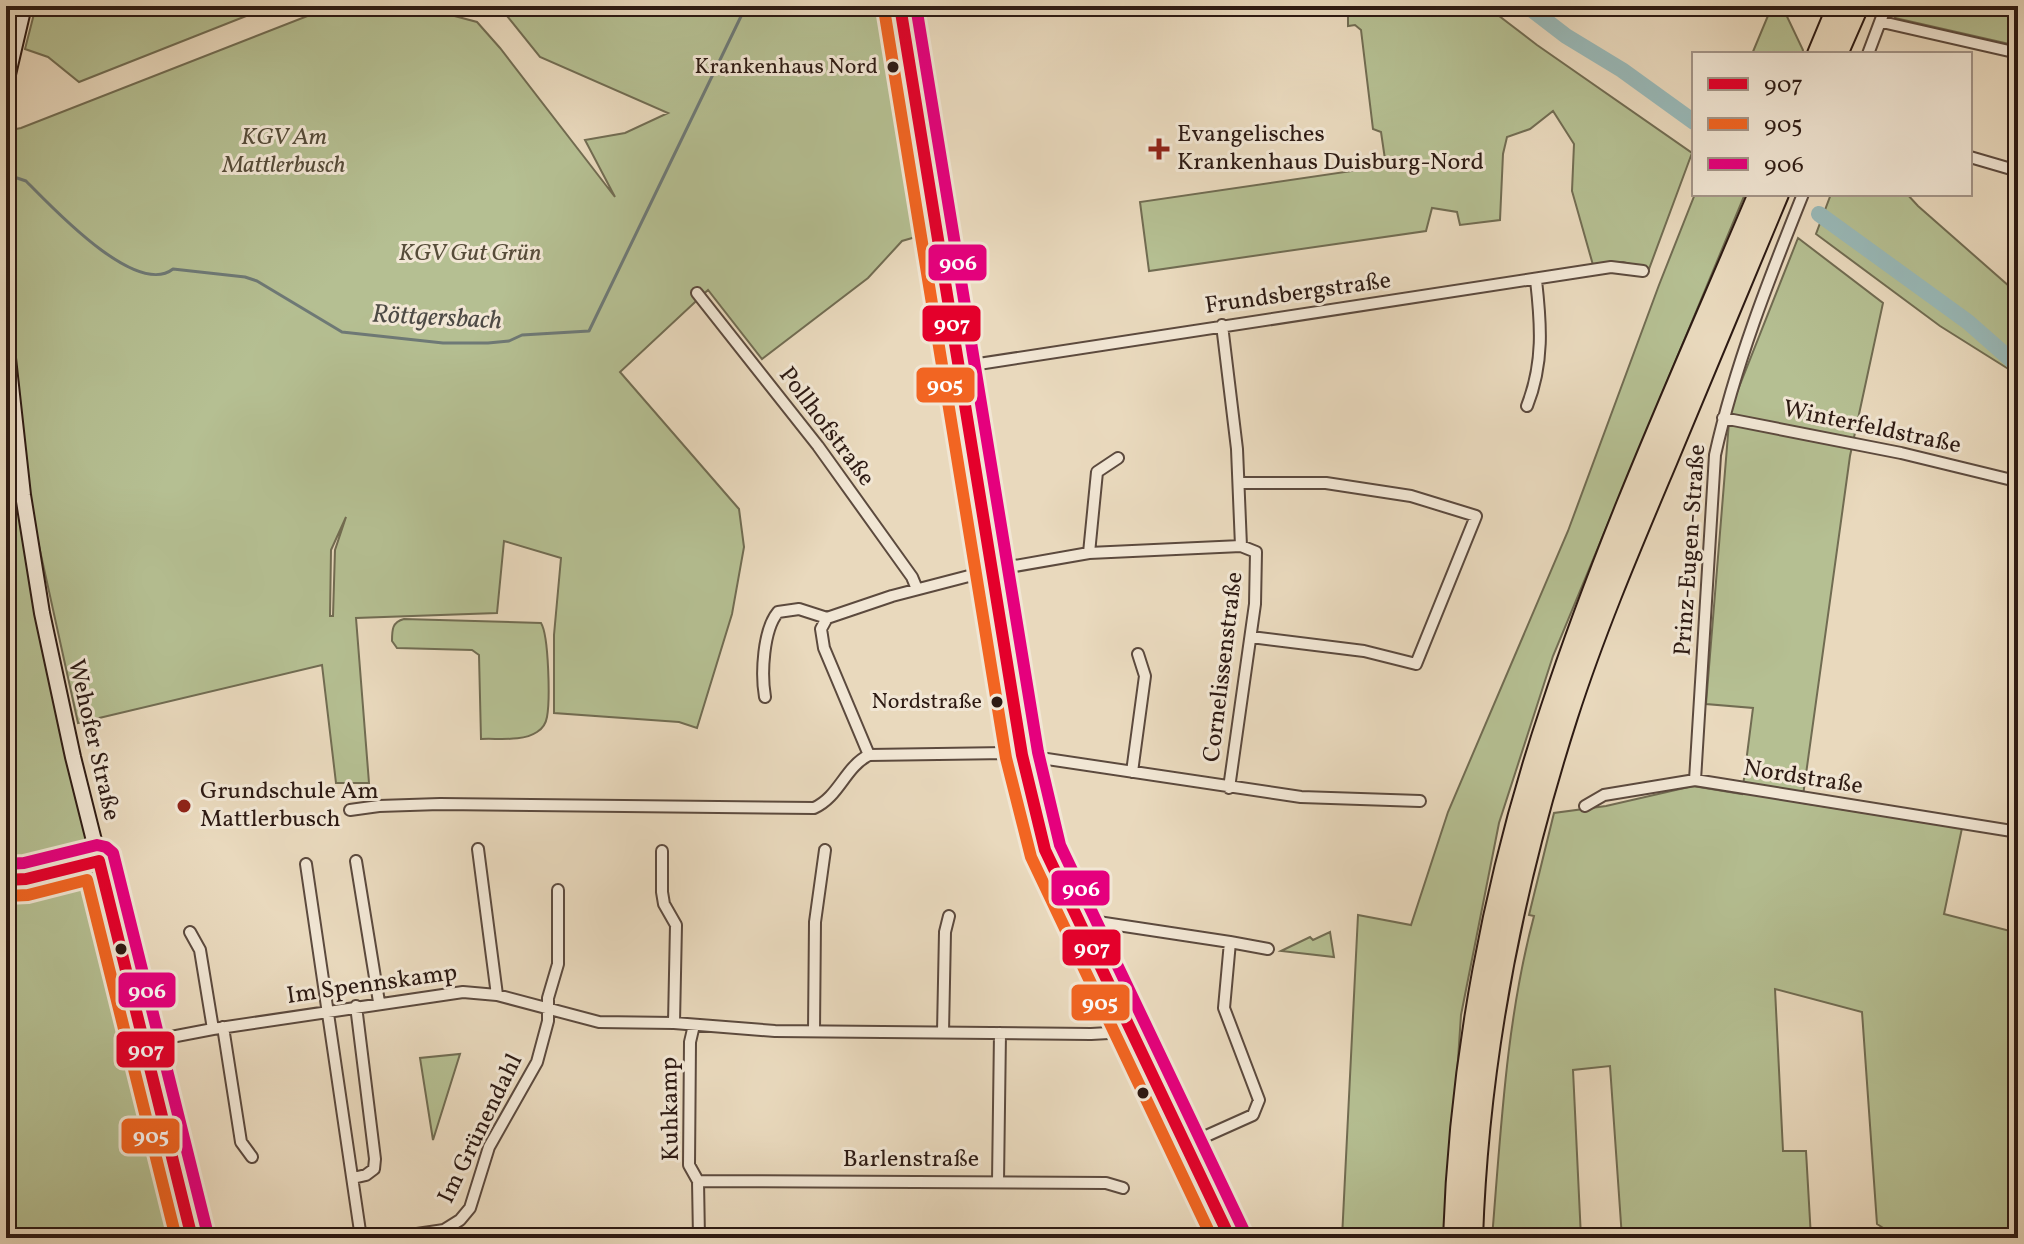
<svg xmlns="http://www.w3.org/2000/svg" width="2024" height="1244" font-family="Vollkorn,serif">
<rect width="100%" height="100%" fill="#e9d9bd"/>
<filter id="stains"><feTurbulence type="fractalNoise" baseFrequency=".0025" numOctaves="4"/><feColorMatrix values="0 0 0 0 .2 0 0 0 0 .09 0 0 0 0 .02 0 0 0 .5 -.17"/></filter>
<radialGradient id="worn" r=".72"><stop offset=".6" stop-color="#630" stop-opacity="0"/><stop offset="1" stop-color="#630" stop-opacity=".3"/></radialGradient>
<path fill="#b5bf92" stroke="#716c52" stroke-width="2" fill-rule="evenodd" d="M36,6h220l3,5 -180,71 -31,-25 -23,-8z
M333,6h84l60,16 23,26 115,149 -30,-57 40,-7 43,-20 -128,-56 -37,-46 7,-5h379l37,228 -24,7 -34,37 -106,81 -54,-69 -88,82 119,137 5,38 -12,67 -35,114 -18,-6 -125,-9v-78l7,-77 -57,-17 -7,72 -141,5 13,165h-33l-14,-118 -244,58 -50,-227 -22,-240v-125l15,-3zM346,517l-11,33 -2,66h-3l1,-66z
M1348,6h138l51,39 155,108 -43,116 -26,-7 -30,3 -21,-74 2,-47 -21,-33 -23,18 -23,8 -4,17 -3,66 -40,5 -3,-13 -25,-4 -6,23 -277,40 -9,-69 246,-36 -5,-34 -8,-3 -12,-99 -6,-5 -7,1z
M1772,6h10l21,44 -1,4h-50z
M1897,6h121v40l-123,-28z
M1695,194h50l-192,462 -54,167 -38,192 -15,223h-104l16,-323 53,10 37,-113 120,-281 91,-246z
M1831,194h76l11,12 100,88v81l-78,-49 -124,-92z
M1798,238l85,65 -33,153 -48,347 160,25 -18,86 74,19v305h-119l-22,-14 -15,-212 -87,-23 8,162h23l5,87h-189l-12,-172 -37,4 8,168h-89c9,-108 14,-217 42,-322l-5,-1 25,-102 52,-7 87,-20 49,8 11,-86 -47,-4 24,-294z
M6,371l3,38 79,414 94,415h-176z
M404,619l137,4c8,13 9,78 6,94 -1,6 -5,12 -10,15 -15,10 -39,6 -56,7l-2,-84 -7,-5 -75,-2 -5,-7c0,-11 0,-19 12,-22z
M1330,932l4,25 -53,-6 29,-14 3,3z
M460,1054l-27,86 -13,-82z"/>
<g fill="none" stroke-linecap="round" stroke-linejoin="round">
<path stroke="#6e7976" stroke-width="3" d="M17,178l9,3c25,25 110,117 147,88l72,8 12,4 85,51 101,11h45l21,-2 13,-6 67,-4 157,-325"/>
<path stroke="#99b9b8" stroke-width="16" d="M1527,6l39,30 56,34 72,52
M1819,214l149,108 50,44"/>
<g stroke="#5c4a3e" stroke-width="14">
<path id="street" d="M1882,22l136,31
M1868,54l18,-48
M1970,157l48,14
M697,293l121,153 94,131 5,12
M1222,325l15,124 4,97
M959,367l652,-100 32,4
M1527,406c17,-43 14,-82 9,-126
M1723,418l178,35 111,27
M1239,483h87l85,13 65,20 -60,148 -52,-13 -113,-14
M1089,553l8,-81 21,-14
M765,697c-4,-23 -2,-67 13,-85l21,-3 28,9
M869,755l-45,-107 -3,-19 6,-11 65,-22 100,-26 97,-17 152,-7 15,6 -1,52 -26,184
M1132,772l13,-96 -7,-22
M1695,780l20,-325c20,-90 54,-176 88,-261
M1585,806l19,-11 91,-15 323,52
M350,810l29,-4 61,-2 374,4c25,-11 31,-41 55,-53l138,-2 294,44 119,4
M478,849l19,146
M662,851v41l2,12 12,21 -2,98
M356,861l23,141
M306,864l55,374
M1081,925l17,-3 132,20 -6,66 35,92 -6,15 -67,30
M190,932l10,18 13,79
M1230,942l38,7
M694,1025l-4,17 -1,123 9,16 1,57
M223,1027l18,115 11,15
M814,1031l1,-109 10,-72
M943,1032l2,-100 4,-16
M145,1042l68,-13 250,-37 34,3 102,27 75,1 101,8 316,3 18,-1 19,-8
M353,1178l13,-3 8,-6 1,-10 -19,-153
M698,1181l408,2 17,5
M998,1181l2,-148
M390,1238l54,-8 16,-10 10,-12 19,-61 48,-85 11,-41v-23l10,-34v-74"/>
</g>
<g stroke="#2d1a13" stroke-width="18">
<path id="secondary" d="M900,6l122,749 23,95 185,388
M6,83l18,-77
M6,340l17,155 19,118 31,144 110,438 9,43"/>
</g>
<g stroke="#2d1a13" stroke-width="24">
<path id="highway" d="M1818,54l20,-48
M1837,54l21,-48
M1454,1238c6,-178 40,-359 97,-528 58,-176 136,-346 208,-516
M1472,1238c6,-177 41,-354 95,-522 28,-87 64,-171 99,-254 37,-89 75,-179 112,-268"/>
</g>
<use href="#street" stroke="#f1e6d4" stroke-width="10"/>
<use href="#secondary" stroke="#f1e6d4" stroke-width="14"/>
<use href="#highway" stroke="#e9d9bd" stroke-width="20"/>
<g stroke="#f1e6d4" stroke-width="18">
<path id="bus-1" d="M900,6l122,749 23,95 185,388
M99,861l93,377
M6,880l20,-1 73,-18"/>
</g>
<g stroke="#f1e6d4" stroke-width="18">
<path id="bus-2" d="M884,9l122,749 25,99 181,381
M7,896l21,-1 59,-15 89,358"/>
</g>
<g stroke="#f1e6d4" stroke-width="18">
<path id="bus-3" d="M916,6l122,746 22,93 184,386
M6,864l18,-1 73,-18 9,2 7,6 95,382"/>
</g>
<use href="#bus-1" stroke="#e4002b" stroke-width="12"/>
<use href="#bus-2" stroke="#f26522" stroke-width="12"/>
<use href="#bus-3" stroke="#e5007d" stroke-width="12"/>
</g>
<g fill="#2d1a13" stroke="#f1e6d4" stroke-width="3">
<circle cx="893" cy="67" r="7"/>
<circle cx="997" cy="702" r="7"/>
<circle cx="121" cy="949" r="7"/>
<circle cx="1143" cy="1093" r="7"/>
</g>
<g fill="#8f2418" stroke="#f1e6d4" stroke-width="3">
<path d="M1155 137h8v8h8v8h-8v8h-8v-8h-8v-8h8z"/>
<circle cx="184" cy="806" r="8"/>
</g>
<g text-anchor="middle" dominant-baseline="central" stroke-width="6" stroke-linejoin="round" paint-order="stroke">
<g font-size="22" fill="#2d1a13" stroke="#f1e6d4" text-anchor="end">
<text x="878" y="67">Krankenhaus Nord</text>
<text x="982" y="702">Nordstraße</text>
</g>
<g font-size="24" fill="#2d1a13" stroke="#f1e6d4" text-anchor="start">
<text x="1177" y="135">Evangelisches<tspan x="1177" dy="28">Krankenhaus Duisburg-Nord</tspan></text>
<text x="200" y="792">Grundschule Am<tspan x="200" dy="28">Mattlerbusch</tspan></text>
</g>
<g font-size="24" font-style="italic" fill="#564c39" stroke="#f1e6d4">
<text x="284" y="138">KGV Am<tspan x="284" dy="28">Mattlerbusch</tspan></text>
<text x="470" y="254">KGV Gut Grün</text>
</g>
<g font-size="24" fill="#2d1a13" stroke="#f1e6d4">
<text transform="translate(1298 294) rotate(-8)">Frundsbergstraße</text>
<text transform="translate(826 427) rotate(53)">Pollhofstraße</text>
<text transform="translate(1872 428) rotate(12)">Winterfeldstraße</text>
<text transform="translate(1691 550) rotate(-86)">Prinz-Eugen-Straße</text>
<text transform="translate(1224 667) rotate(-83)">Cornelissenstraße</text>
<text transform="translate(93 740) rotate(77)">Wehofer Straße</text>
<text transform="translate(1803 778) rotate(9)">Nordstraße</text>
<text transform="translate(372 985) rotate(-8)">Im Spennskamp</text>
<text transform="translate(671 1109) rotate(-91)">Kuhkamp</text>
<text transform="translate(481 1129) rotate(-64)">Im Grünendahl</text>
<text x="911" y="1160">Barlenstraße</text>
</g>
<g font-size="26" font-style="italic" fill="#4d4a45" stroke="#f1e6d4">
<text transform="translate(437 318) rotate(3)">Röttgersbach</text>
</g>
</g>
<g stroke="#f1e6d4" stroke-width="3">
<rect x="927" y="243" width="61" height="39" rx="8" fill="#e5007d"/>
<rect x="921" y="304" width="61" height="39" rx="8" fill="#e4002b"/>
<rect x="915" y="366" width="61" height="38" rx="8" fill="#f26522"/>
<rect x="1050" y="869" width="61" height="38" rx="8" fill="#e5007d"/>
<rect x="1061" y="928" width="61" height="39" rx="8" fill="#e4002b"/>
<rect x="117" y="971" width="60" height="38" rx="8" fill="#e5007d"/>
<rect x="1070" y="983" width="61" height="39" rx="8" fill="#f26522"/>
<rect x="115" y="1030" width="61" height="39" rx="8" fill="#e4002b"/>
<rect x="120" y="1117" width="61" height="38" rx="8" fill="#f26522"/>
</g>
<g font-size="22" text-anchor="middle" font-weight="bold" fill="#fff">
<text x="958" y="270">906</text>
<text x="952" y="331">907</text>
<text x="945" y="392">905</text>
<text x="1081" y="896">906</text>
<text x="1092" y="955">907</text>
<text x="147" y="998">906</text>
<text x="1100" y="1010">905</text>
<text x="146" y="1057">907</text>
<text x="151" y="1143">905</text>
</g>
<rect width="2024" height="1244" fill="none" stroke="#e9d9bd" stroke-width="32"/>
<rect x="8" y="8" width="2008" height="1228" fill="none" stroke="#2d1a13" stroke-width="4"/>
<rect x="16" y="16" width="1992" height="1212" fill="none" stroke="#2d1a13" stroke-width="2"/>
<rect x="1692" y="52" width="280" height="144" fill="#f1e6d4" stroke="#a39487" stroke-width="2"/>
<rect x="1708" y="78" width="40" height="12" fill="#e4002b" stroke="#a39487" stroke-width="2"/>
<text x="1764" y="92" font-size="24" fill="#2d1a13">907</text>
<rect x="1708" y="118" width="40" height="12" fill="#f26522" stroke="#a39487" stroke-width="2"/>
<text x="1764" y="132" font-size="24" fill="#2d1a13">905</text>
<rect x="1708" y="158" width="40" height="12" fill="#e5007d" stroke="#a39487" stroke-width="2"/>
<text x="1764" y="172" font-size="24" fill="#2d1a13">906</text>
<rect width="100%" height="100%" filter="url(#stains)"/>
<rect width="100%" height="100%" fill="url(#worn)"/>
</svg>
